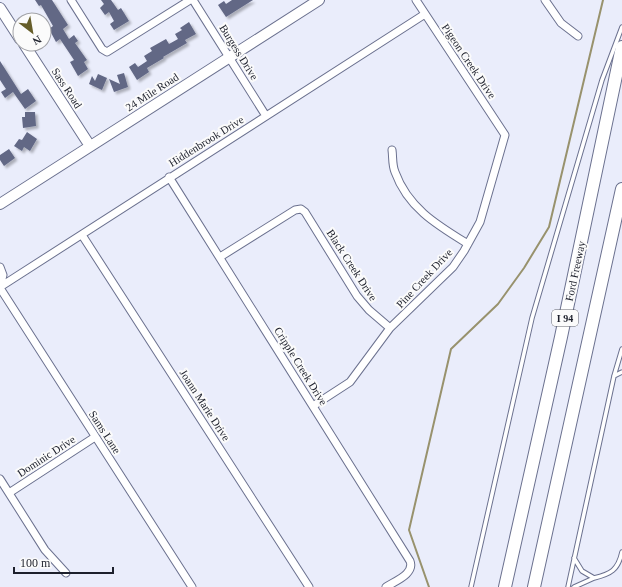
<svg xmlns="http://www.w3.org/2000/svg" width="622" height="587" font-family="Georgia,serif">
<defs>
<filter id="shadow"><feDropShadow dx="2.5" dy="2.5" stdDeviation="1" flood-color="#0004"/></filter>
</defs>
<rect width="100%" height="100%" fill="#eaedfb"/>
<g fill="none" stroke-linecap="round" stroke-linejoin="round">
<path stroke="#98926d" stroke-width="2" d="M429,587l-20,-57 42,-181 47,-45 26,-36 25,-41 54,-227"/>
</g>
<path fill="#626885" filter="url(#shadow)" d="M35,0h17l16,25 -5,4 6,10 5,-4 4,6 -3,2 12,17 -3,2 4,7 -10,7 -8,-14 4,-2 -14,-21 -4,3 -7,-13 4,-3 -12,-21 -2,1z
M101,0h10l7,10 3,-2 8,13 -15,9 -4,-6 4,-3 -5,-9 -4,3 -5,-7 4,-4z
M232,0h21l-27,17 -8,-12 6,-4 2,3z
M189,22l7,12 -11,6 2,3 -24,14 1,1 -17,10 2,4 -12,8 -8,-13 6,-4 3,4 9,-6 -3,-5 8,-5 -2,-3 16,-9 3,5 9,-5 -3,-5 7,-4 -2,-2z
M0,61l21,33 7,-5 8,12 -11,8 -12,-17 -8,6 -4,-6 5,-3 -6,-9z
M124,73l4,14 -14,5 -5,-13 11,5 -3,-9z
M98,74l9,4 -5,12 -13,-6 3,-8 3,5z
M25,112h10l1,14 -13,2 -1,-11h3z
M27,132l10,7 -7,12 -6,-4 -2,4 -8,-5 5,-7 3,1z
M9,149l6,9 -11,8 -4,-6v-5z"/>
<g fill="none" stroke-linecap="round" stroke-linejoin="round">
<g stroke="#6b718f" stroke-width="5.5">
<path id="lane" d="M614,376l8,-4
M574,558l8,13 12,7c17,-4 24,-8 28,-26
M471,587l61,-269 70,-238 20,-53
M568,587l46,-211 8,-27
M574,587l20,-9"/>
</g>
<g stroke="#6b718f" stroke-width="9">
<path id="street" d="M71,0l31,49 5,3 83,-52
M193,0l73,116
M545,0l16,23 17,13
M392,150c1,7 0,15 3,22 13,36 42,53 73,72
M169,177l241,384c5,13 -15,20 -24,26
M82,235l227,352
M220,257l75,-47 6,-1 4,3 52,84 12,14 21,18
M0,267l3,8 -3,11
M0,287l425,-273
M0,288l192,299
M313,406l37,-24 40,-54 63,-61 11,-16 16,-29 25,-87 -89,-135
M0,479l45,71 21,23
M9,493l86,-56"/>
</g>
<g stroke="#6b718f" stroke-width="12">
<path id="secondary" d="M0,8l20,31
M24,44l66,102
M0,204l319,-204"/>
</g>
<g stroke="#6b718f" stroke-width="14">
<path id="highway" d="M505,587l56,-250 61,-290
M534,587l88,-398"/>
</g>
<use href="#lane" stroke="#fff" stroke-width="3.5"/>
<use href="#street" stroke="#fff" stroke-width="7"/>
<use href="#secondary" stroke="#fff" stroke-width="10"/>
<use href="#highway" stroke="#fff" stroke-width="12"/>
</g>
<g text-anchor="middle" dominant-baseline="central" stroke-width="4" stroke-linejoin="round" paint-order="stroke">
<rect fill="#fbfbfb" stroke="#60626a" stroke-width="1" x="552" y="310" width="26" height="16" rx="3"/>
<g font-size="10" font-weight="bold" fill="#1d202c">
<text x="565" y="318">I 94</text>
</g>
<g font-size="11" fill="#1d202c" stroke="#fbfbfb">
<text transform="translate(239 52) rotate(58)">Burgess Drive</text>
<text transform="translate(469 61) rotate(56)">Pigeon Creek Drive</text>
<text transform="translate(67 88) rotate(57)">Sass Road</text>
<text transform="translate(152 92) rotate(-33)">24 Mile Road</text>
<text transform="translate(206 141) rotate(-32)">Hiddenbrook Drive</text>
<text transform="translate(352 265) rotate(57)">Black Creek Drive</text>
<text transform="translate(575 271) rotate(-78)">Ford Freeway</text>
<text transform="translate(424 278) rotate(-47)">Pine Creek Drive</text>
<text transform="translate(301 366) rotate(58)">Cripple Creek Drive</text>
<text transform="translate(205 405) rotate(57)">Joann Marie Drive</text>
<text transform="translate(105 432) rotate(57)">Sams Lane</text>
<text transform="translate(46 456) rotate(-33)">Dominic Drive</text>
</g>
</g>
<g transform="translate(32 32) rotate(149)"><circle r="19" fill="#fbfbfb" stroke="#a2a3a8"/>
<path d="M0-3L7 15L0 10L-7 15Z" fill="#665e2a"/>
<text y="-6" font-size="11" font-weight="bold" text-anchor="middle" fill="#1d202c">N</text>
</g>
<path d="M14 567v6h99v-6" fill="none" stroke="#1d202c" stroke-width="2"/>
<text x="20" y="567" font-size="12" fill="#1d202c" stroke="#fbfbfb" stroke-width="3" paint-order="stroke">100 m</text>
</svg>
